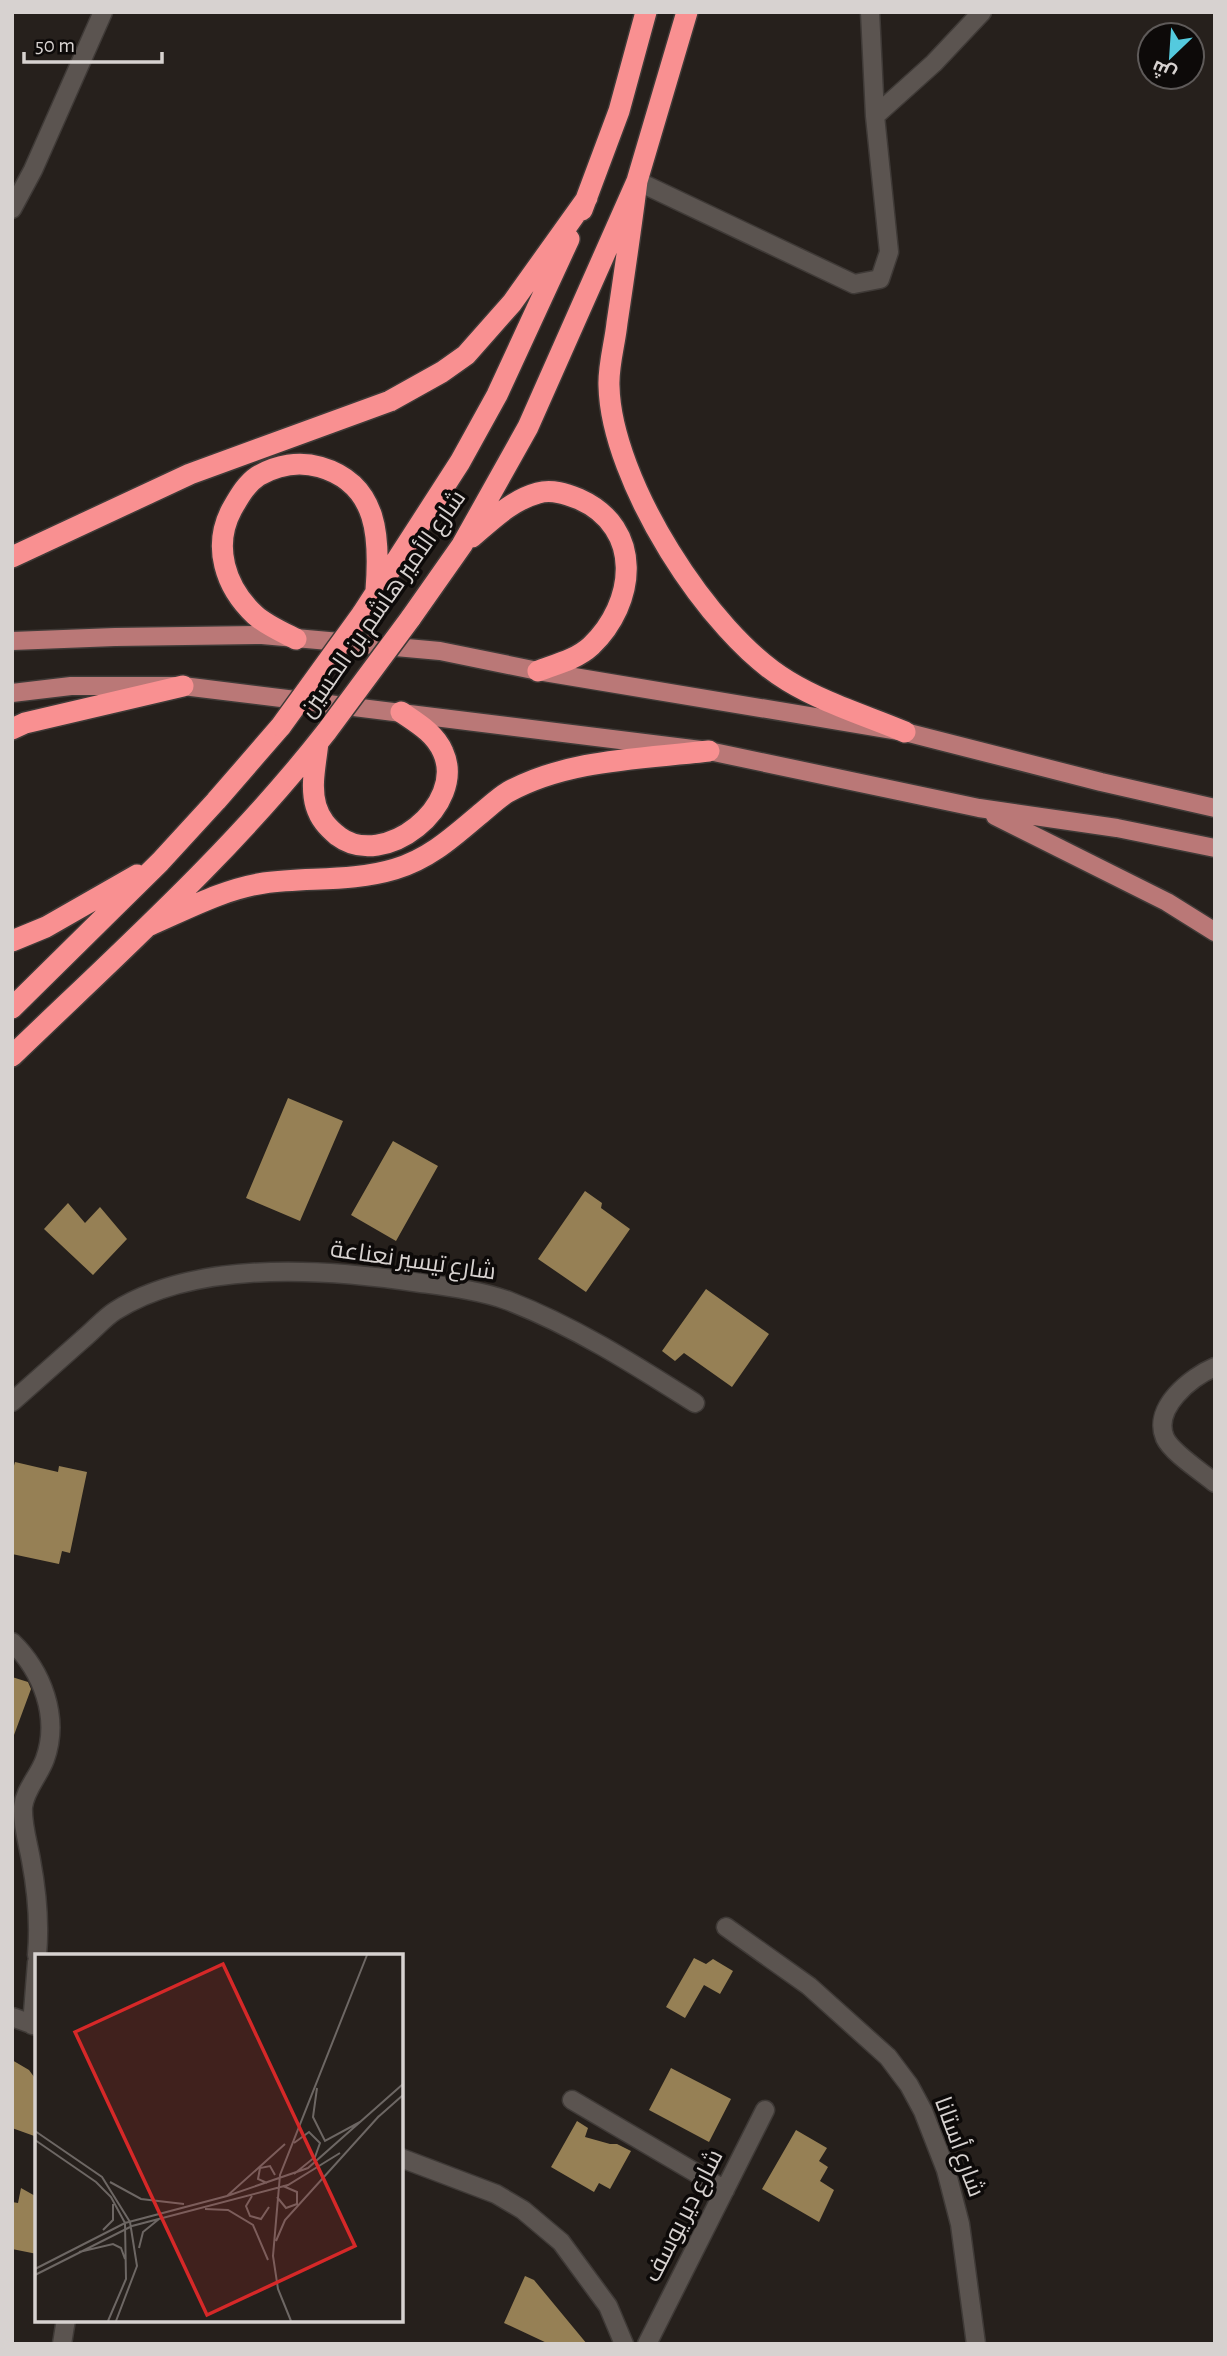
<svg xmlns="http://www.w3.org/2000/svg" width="1227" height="2356" font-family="'Alegreya Sans',Cairo,sans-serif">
<rect width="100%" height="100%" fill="#26201c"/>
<path fill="#968055" d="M288,1098l55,23 -43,100 -54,-23z
M393,1141l45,25 -42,75 -45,-26z
M585,1191l17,12 -1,5 29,21 -44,63 -48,-33z
M68,1203l17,20 15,-16 27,32 -34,36 -49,-46z
M706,1289l63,45 -37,53 -48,-34 -9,8 -13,-10z
M15,1462l43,10 1,-6 28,6 -17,81 -8,-2 -3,13 -47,-10v-81z
M12,1677l16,5 3,7 -17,46z
M694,1958l12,6 7,-5 20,12 -13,23 -16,-9 -19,33 -19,-11z
M12,2060l17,10 8,11v56l-25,-9z
M671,2068l60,31 -22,43 -60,-32z
M577,2121l11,7 -3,9 25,7h7l14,7 -21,38 -11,-6 -5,9 -43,-25z
M796,2130l31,18 -8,13 9,6 -8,14 14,9 -15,32 -57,-33z
M21,2188l16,9v57l-25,-5v-47l6,1z
M525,2276l9,4 53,64h-38l-45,-21z"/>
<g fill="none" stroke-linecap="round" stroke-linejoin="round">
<g stroke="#3f3a37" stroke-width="21">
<path id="minor" d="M875,116l59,-53 48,-51
M637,181l217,103 26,-5 9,-27 -14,-136 -5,-104
M12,209l21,-39 70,-158
M1215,1367c-24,10 -63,41 -50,71 7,15 37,34 50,45
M12,1402c24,-21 47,-42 71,-63 11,-9 21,-21 32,-28 82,-52 215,-42 306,-28 29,4 61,8 88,18 67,26 126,64 186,102
M12,1642c30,29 48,75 33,117 -6,17 -20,30 -22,48 -1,17 5,36 8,53 6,32 9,62 6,95
M726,1927l83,59 79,71 21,28 14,26 23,59 14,54 16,120
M12,2017l25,9
M32,2025l5,-63
M572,2100l153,90
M401,2158l95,36 27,16 38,32 47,64 16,38
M62,2344l4,-25
M647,2344l118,-234"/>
</g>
<g stroke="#3f3a37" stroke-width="21">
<path id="major" d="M12,641l103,-4 147,-2 178,16 98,20 367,61 196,50 114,26
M12,693l59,-7h112l526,65 270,57 138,20 98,20
M995,816l172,86 48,30"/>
</g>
<g stroke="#3f3a37" stroke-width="24">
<path id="highway" d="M637,181c-6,48 -13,95 -20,142 -2,20 -9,43 -8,63 2,94 100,248 179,295 36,22 79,35 117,51
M582,210l37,-99 27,-99
M472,537c20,-17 40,-37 66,-44 14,-4 28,1 41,6 65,29 57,104 12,147 -14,13 -34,18 -53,25
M12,557l178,-83 200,-73 52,-29 24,-17 46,-52 75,-105
M362,614l98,-152 37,-67 72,-156
M410,619l52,-74 66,-118 109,-246 50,-169
M296,639c-14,-7 -30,-14 -41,-24 -30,-28 -43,-69 -23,-106 7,-12 14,-25 26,-33 19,-11 41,-15 62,-9 59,17 60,72 56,123
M12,729l13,-6 158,-37
M318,742c-2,21 -8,44 -2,64 4,13 11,21 22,30 46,35 129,-31 105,-84 -8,-19 -26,-29 -42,-40
M150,925c37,-16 74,-36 114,-42 44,-6 88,-1 131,-14 34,-10 58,-32 84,-54 10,-8 19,-17 29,-23 60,-33 134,-33 201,-41
M12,941l34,-14 91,-52
M12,1008l148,-146 56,-61 65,-75
M12,1056c109,-105 222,-206 315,-325"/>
</g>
<use href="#minor" stroke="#5b5450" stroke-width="18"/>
<use href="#major" stroke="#ba7877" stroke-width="18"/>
<use href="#highway" stroke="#f99091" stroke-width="21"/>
<g stroke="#3f3a37" stroke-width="24" stroke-linecap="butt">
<path id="highway-bridge" d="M281,726l81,-112
M327,731l83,-112"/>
</g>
<use href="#highway-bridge" stroke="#f99091" stroke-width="21"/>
</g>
<g text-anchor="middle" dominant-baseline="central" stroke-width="7" stroke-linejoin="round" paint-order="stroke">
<g font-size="24" fill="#d7d2d0" stroke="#0d0a09">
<text transform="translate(383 604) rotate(-55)">شارع الأمير هاشم بن الحسين</text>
<text transform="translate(413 1261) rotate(8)">شارع تيسير نعناعة</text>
<text transform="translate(959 2147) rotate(70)">شارع أستانا</text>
<text transform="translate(684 2216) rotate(-63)">شارع دير يوسف</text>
</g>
</g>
<g transform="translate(35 1954)">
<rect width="368" height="368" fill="#26201c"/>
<path fill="none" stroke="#6d6764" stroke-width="2" d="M282,134l-4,29 12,24 35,-19M342,164l26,-23M0,177l67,46 28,45M0,186l61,42 15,15 14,26M259,189l15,-11 11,11 -5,14 -21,17M75,228l31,17 43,5M232,229l-9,-4 2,-11 10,-2 5,9M192,242l58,-52M217,242l-6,10 4,10 11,3 8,-12M242,243l9,11 11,-4v-12l-14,-6M170,255l23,1 25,15 15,35M68,276l10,-10v-16M241,287l9,-21 94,-104M104,294l4,-16 16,-13M44,298l34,-8 8,4 4,11M0,315l90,-46 102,-27 81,-28 95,-84M0,321l97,-49 156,-41 52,-32M73,367l18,-42 -1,-55M81,367l21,-55 -7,-44M256,367l-13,-32 -5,-33 7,-81 87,-220"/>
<path fill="#d62828" fill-opacity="0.15" stroke="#d62828" stroke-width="3.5" d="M188,10l132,282 -148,69 -132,-283z"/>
<rect width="368" height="368" fill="none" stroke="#d7d2d0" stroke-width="3.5"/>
</g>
<rect width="1227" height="2356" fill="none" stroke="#d7d2d0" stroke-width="28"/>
<g transform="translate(1171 56) rotate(205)"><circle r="33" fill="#0d0a09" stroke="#5e5a59" stroke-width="2"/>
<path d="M0-5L12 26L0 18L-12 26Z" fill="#54cade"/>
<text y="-10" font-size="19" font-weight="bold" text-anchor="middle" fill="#d7d2d0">ش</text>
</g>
<path d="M24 52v10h138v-10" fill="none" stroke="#d7d2d0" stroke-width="3.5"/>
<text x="35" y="52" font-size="21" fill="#d7d2d0" stroke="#0d0a09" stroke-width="5" paint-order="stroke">50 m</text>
</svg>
